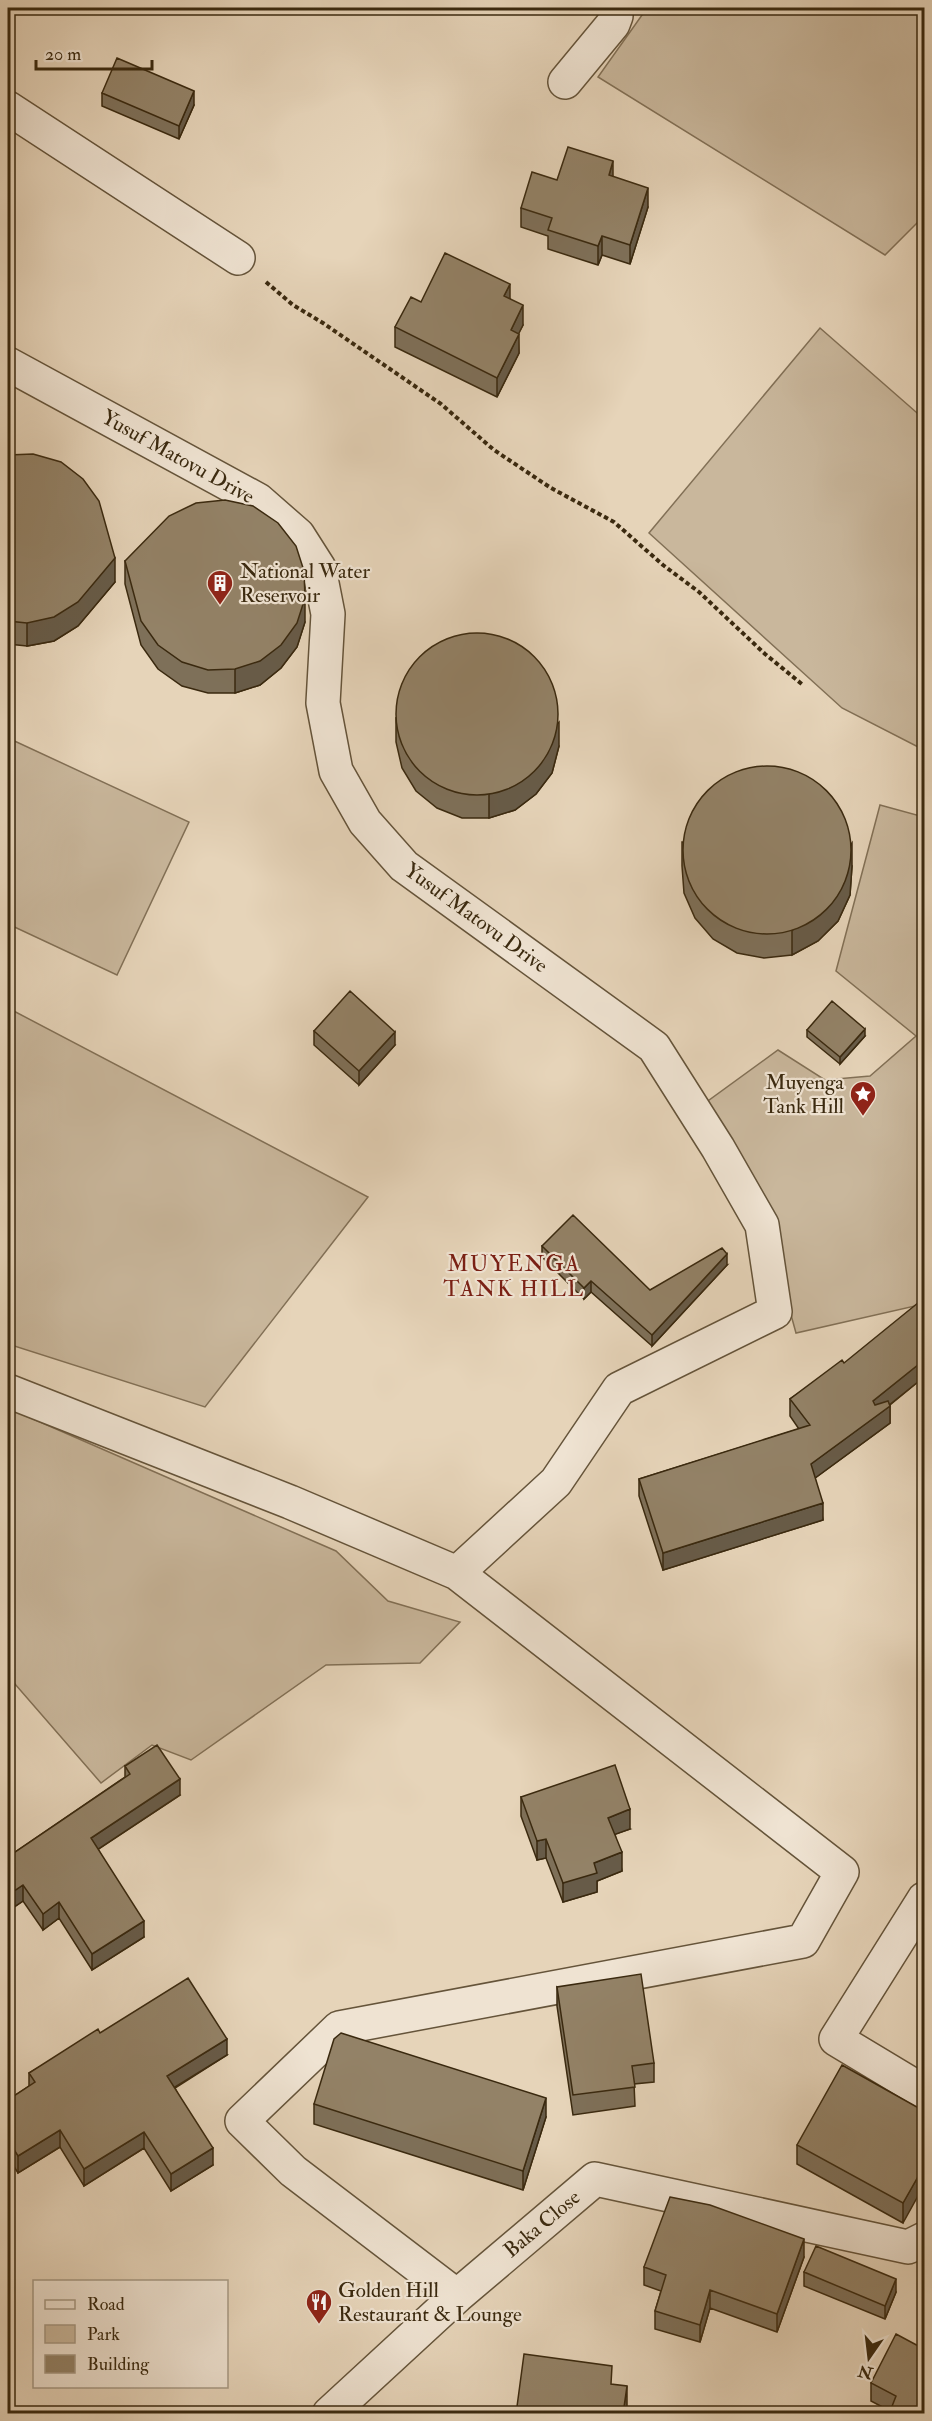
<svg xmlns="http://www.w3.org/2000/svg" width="932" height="2421" font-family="'IM FELL Double Pica',serif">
<rect width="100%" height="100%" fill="#e6d4b9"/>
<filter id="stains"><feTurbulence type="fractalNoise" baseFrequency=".00333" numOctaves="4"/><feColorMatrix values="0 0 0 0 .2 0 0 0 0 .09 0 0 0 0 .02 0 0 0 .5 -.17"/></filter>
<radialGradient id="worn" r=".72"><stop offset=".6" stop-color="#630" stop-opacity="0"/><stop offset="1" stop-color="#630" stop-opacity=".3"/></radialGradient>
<path fill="#c9b79c" stroke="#827056" stroke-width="1.5" d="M647,8h277v208l-39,39 -287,-178z
M820,328l104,91v331l-82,-42 -193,-175z
M8,738l181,84 -72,153 -109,-51z
M880,805l44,12v487l-128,29 -25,-91 -70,-136 77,-56 47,30 45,-4 46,-40 -80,-65z
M8,1008l360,189 -163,210 -197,-63z
M8,1408l328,143 52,50 72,21 -40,41 -94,2 -135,95 -39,-15 -51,38 -93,-107z"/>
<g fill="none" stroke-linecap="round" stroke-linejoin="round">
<g stroke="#65543a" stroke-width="36">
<path id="minor" d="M565,82l48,-58 3,-8v-8
M8,108l230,150
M8,364l250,136 40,35 21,33 9,46 -5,89 13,68 29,51 39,44 250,181 64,101 44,77 13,87 -156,77 -63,93 -99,91
M8,1391l282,111 167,71 385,299 -39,69 -464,87 -97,93 51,50 164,125
M924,1899l-88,140 88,53
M329,2414l128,-118 138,-117 313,68 16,-8"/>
</g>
<path stroke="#3a290f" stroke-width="4" stroke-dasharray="4.5 3" stroke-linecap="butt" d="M266,282l27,23 30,18 118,81 53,46 57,38 63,34 49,43 36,27 66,62 38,31"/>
<use href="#minor" stroke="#efe3d2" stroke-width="33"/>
</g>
<path fill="#7e7059" stroke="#3a290f" stroke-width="1.5" d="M102,93l92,12 -15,34 -77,-33z
M613,177l35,30 -18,57 -28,-9 -4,10 -50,-16v-13l-27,-9v-19l36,-28z
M510,299l13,26 -5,9 1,19 -22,44 -102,-50v-20l26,-25z
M8,455l107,127 -37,44 -24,15 -27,5 -19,-2z
M125,561l180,61 -8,25 -16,21 -21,17 -25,8h-27l-26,-7 -24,-17 -17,-24 -16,-61z
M396,718l163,28 -7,27 -16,21 -21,16 -26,8h-27l-25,-10 -21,-17 -14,-23 -6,-26z
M682,842l170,24 -2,29 -12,26 -20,20 -26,14 -28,3 -27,-5 -24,-14 -18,-21 -11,-25 -2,-27z
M807,1030l58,6 -25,28 -33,-27z
M314,1031l81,14 -36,40 -45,-40z
M542,1246l108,44 77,-25 -75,81 -61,-54 -7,7 -42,-42z
M844,1363l80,14 -34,28v18l-75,55 8,42 -160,50 -24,-74v-17l160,-50 -9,-13v-17z
M924,1500v24h-1v-19z
M125,1766l55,29 -82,54 46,88 -52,33 -33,-52 -16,12 -20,-29 -15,10v-54l117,-80z
M521,1797l109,32 -15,5 7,37 -25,10v11l-34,10 -17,-44 -9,2 -16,-44z
M557,1987l97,76v19l-20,2 1,22 -62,9 -16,-109z
M100,2033l127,22 -52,33 38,77 -42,26 -27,-43 -60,38 -24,-39 -42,26 -10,-16v-57l21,-14v-13z
M314,2104l232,13 -23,73 -209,-66z
M924,2111l-21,112 -106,-59v-19z
M804,2257l-27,75 -67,-24 -10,34 -45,-13v-18l6,-20 -17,-6v-18z
M804,2272l92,20 -11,27 -81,-33z
M924,2349l-34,62 -19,-10v-18z"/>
<path fill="#675b48" stroke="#3a290f" stroke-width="1.5" d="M194,91v14l-15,34v-13z
M613,161v20l-4,-6z
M648,188v19l-18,57v-19z
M602,236v19l-4,10v-19z
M510,284v20l-6,-8z
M523,305v20l-12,24v-19z
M519,334v19l-22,44v-19z
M115,558v24l-37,44 -24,15 -27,5v-23z
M305,598v24l-8,25 -16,21 -21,17 -25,8v-24z
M559,722v24l-7,27 -16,21 -21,16 -26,8v-24z
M852,843v23l-2,29 -12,26 -20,20 -26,14v-24z
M865,1029v7l-25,28v-7z
M395,1032v13l-36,40v-14z
M727,1254v11l-75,81v-11z
M591,1281v11l-7,7v-11z
M924,1360v17l-51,41v-17z
M890,1406v17l-79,58v-17z
M823,1503v17l-160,50v-17z
M180,1779v16l-89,59v-16z
M630,1809v20l-22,8v-19z
M546,1839v19l-9,2v-19z
M622,1852v19l-25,10v11l-34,10v-19l31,-20z
M23,1885v16l-15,10v-16z
M59,1902v16l-16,12v-16z
M144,1921v16l-52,33v-16z
M227,2039v16l-60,37v-16z
M546,2098v19l-23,73v-19z
M60,2130v17l-42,26v-17z
M144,2132v16l-60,38v-17z
M213,2148v17l-42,26v-17z
M924,2166v19l-21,38v-20z
M804,2239v18l-27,75v-18z
M896,2279v13l-11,27v-13z
M710,2290v18l-10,34v-17z
M627,2386v20l-1,8h-3z"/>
<path fill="#938267" stroke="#3a290f" stroke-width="1.5" d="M117,58l77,33 -15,35 -77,-33z
M568,147l45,14 -4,14 39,13 -18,57 -28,-9 -4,10 -50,-16 4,-12 -31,-10 11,-36 25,8z
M445,253l65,31 -6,12 19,9 -12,25 8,4 -22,44 -102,-51 16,-30 10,5z
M33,454l28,8 22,17 16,22 16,57 -37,44 -24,15 -27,6 -19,-2v-166z
M225,500l28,6 25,17 18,23 8,25 1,27 -8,25 -16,22 -21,16 -25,8 -27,1 -26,-8 -24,-17 -17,-24 -16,-60 44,-45 27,-13z
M396 714a81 81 0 1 1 162 0a81 81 0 1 1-162 0Z
M683 850a84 84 0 1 1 168 0a84 84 0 1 1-168 0Z
M350,991l45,41 -36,39 -45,-40z
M832,1001l33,28 -25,28 -33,-27z
M573,1215l77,75 72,-42 5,6 -75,81 -61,-54 -7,7 -42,-42z
M924,1298v62l-51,41 2,4 13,-4 2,5 -79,58 12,39 -160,50 -24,-74 171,-54 -20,-26 52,-39 2,3z
M157,1745l23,34 -89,59 53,83 -52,33 -33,-52 -16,12 -20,-29 -15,10v-38l122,-83 -5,-8z
M615,1765l15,44 -22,9 14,34 -28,11 3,10 -34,10 -17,-44 -9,2 -16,-44z
M641,1974l13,89 -22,3 3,21 -62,8 -16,-108z
M188,1978l39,61 -60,37 46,72 -42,26 -27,-42 -60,37 -24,-39 -42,26 -10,-16v-40l27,-18 -6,-9 69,-44 2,4z
M341,2033l205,65 -23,73 -209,-67 20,-65z
M842,2065l82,46v55l-21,37 -106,-58z
M670,2197l40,8 94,34 -27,75 -67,-24 -10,35 -45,-14 11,-36 -22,-8z
M816,2246l80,33 -11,27 -81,-34z
M896,2334l28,15v65h-35l7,-18 -25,-13z
M524,2354l88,12 -1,18 16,2 -4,28h-107z"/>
<defs>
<g id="building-pin" transform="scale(1.35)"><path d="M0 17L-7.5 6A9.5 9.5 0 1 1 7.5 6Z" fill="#8f2418" stroke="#efe3d2"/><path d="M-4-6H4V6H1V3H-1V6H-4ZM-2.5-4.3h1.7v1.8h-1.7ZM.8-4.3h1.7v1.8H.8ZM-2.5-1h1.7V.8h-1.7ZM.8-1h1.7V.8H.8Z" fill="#fff"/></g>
<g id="sight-pin" transform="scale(1.35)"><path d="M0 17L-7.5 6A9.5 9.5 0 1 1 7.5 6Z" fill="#8f2418" stroke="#efe3d2"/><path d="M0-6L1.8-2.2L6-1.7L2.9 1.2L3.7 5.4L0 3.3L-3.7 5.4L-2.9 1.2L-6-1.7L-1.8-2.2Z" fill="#fff"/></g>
<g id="restaurant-pin" transform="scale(1.35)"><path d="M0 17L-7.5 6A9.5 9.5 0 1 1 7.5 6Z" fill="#8f2418" stroke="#efe3d2"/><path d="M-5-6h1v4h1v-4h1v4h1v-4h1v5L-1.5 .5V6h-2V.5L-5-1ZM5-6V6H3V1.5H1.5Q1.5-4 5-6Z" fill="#fff"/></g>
</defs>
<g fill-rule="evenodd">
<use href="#building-pin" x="220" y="583"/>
<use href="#sight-pin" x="863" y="1094"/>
<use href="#restaurant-pin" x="319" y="2302"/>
</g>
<g text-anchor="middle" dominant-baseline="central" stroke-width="4.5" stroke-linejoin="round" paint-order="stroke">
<g font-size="21" fill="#3a290f" stroke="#efe3d2">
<text transform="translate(178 457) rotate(29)">Yusuf Matovu Drive</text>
<text transform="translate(476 918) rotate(36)">Yusuf Matovu Drive</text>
<text transform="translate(542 2224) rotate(-40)">Baka Close</text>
</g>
<g font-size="21" fill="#3a290f" stroke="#efe3d2" text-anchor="start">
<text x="240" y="571">National Water<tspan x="240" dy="24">Reservoir</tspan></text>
<text x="844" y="1082" text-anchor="end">Muyenga<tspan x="844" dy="24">Tank Hill</tspan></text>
<text x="338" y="2290">Golden Hill<tspan x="338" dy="24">Restaurant &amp; Lounge</tspan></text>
</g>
<g font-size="22" letter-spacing="1.5" fill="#7a1f14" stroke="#efe3d2">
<text x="514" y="1264">MUYENGA<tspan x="514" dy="25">TANK HILL</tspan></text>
</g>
</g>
<rect width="932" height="2421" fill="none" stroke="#e6d4b9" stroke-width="30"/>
<rect x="9" y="9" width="914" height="2403" fill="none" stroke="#3a290f" stroke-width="3"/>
<rect x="15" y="15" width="902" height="2391" fill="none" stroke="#3a290f" stroke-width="1.5"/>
<rect x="33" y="2280" width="195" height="108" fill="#efe3d2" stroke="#a79984" stroke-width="1.5"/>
<rect x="45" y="2300" width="30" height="9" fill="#efe3d2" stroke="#a79984" stroke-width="1.5"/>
<text x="87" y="2310" font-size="18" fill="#3a290f">Road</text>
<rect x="45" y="2325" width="30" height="18" fill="#c9b79c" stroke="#a79984" stroke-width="1.5"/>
<text x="87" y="2340" font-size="18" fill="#3a290f">Park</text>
<rect x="45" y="2355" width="30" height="18" fill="#938267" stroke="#a79984" stroke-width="1.5"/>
<text x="87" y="2370" font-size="18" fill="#3a290f">Building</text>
<g transform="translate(869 2358) rotate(194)" stroke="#efe3d2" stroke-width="4.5" paint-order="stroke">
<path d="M0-4.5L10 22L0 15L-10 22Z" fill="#3a290f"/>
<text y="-9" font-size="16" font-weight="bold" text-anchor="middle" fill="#3a290f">N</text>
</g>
<path d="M36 60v9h116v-9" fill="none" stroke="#3a290f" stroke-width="3"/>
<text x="45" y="60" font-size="18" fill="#3a290f" stroke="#efe3d2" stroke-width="4.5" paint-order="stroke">20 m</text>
<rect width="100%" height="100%" filter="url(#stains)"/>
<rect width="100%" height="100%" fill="url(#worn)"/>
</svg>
